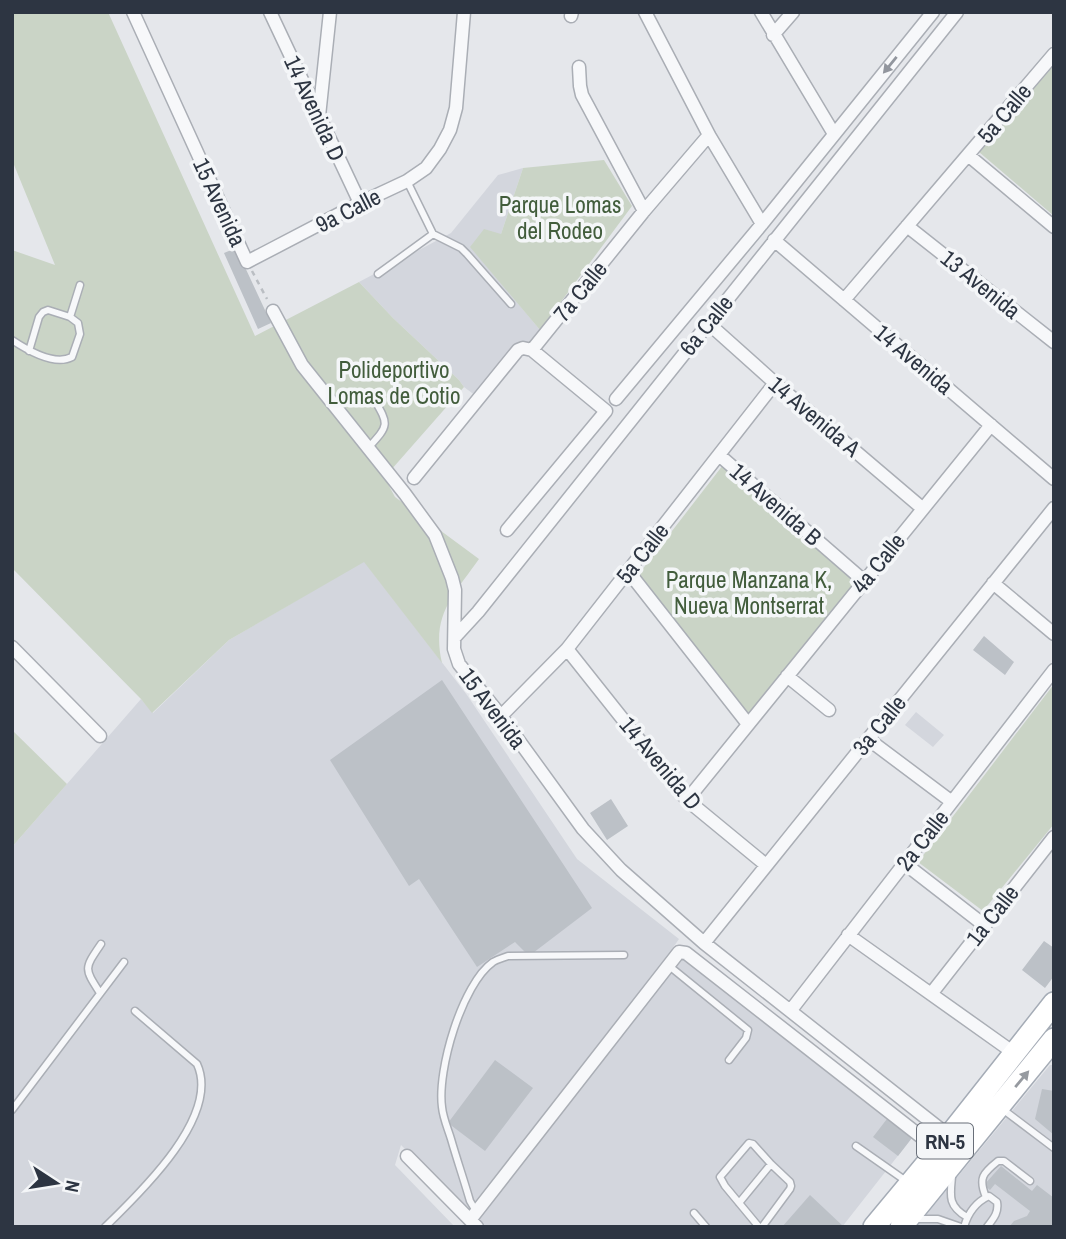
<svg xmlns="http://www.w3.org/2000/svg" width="1066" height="1239" font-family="'Archivo Narrow',sans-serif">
<rect width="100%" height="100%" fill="#e5e7eb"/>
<path fill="#d3d6dd" d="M523,168l-22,66 -30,13 69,83 -60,69 -16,-12 -5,-7 -66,-62 -34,-36 92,-49 47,-58z
M364,561l103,134 110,164 102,80 -7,10 243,185 -73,93h-359l-82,-82 -6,20 60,62h-441l-2,-6v-374l129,-148 12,14 76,-73z
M916,712l28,23 -11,12 -28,-22z
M1050,1065h4v162h-138z"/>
<path fill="#cad4c6" d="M12,12h96l147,324 104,-54 34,36 66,62 5,7 -73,83 -3,14 7,13 84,62c-26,37 -48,56 -37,104l-78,-101 -135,78 -77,73 -11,-14 -129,-131v-318l43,15 -43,-105z
M1054,65v151l-75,-64z
M604,160l28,46 -92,124 -70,-83 14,-18 17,5 22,-66z
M723,465l133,117 -108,133 -110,-140z
M1054,684v140l-71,87 -65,-49z
M12,730l55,54 -55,63z"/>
<path fill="#bcc1c7" d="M236,248l35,75 -13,6 -34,-76z
M984,636l30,26 -9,13 -32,-25z
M442,680l150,228 -63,48 -14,-14 -38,25 -58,-88 -10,7 -79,-126z
M611,799l17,27 -21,14 -17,-27z
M1044,941l10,7v28l-9,12 -23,-18z
M495,1060l38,28 -48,63 -37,-28z
M1042,1089l12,2v44l-19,-16z
M890,1115l25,19 -17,22 -25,-19z
M1001,1166l31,25 5,-6 17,13v29h-45l5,-6 13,-5 3,-5 -35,-27 -5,6 -6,-5z
M810,1195l34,32h-62z"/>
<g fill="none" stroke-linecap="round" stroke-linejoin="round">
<g stroke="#aaaeb5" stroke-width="9">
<path id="lane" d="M407,181l26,53 28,14 6,6 44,50
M378,274l55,-40
M70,317l10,-32
M12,340c15,10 43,26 60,17l8,-23 -2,-11 -8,-6 -22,-7 -5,2 -4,5 -10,34
M369,447c20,-22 20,-22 5,-48
M668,965l80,65 -2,8 -17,22
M100,993c-16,-25 -16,-24 1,-49
M1001,1108l53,40
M12,1110l112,-148
M856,1146l50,35
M952,1177c-2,19 -4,29 15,40
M986,1197c-8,-19 -3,-24 12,-36h6l26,20
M739,1203l32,-39 19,18 1,4 -1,3 -28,38
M476,1211l-6,-10c-6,-21 -13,-41 -19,-62 -3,-10 -8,-21 -9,-32 -5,-37 20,-123 51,-145 5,-3 10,-4 15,-6l116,-1
M694,1213l12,14
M916,1219h22l23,8
M105,1227c35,-34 116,-111 92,-163l-62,-53
M759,1227l-34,-41 -5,-9 29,-34 4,1 18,20
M964,1227c4,-14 12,-25 25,-31l8,6c2,11 -4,17 -10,25"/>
</g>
<g stroke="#aaaeb5" stroke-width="15">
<path id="street" d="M133,12l114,250 113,-59 47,-22 19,-13 14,-19 10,-19 6,-22 8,-96
M270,12l90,191
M645,12l64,123 53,89
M761,12l73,122
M571,16l1,-4
M773,35l20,-23
M579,67l1,19 2,9 62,116
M319,116l11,-104
M968,155l86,72
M907,226l147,116
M774,240l280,239
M844,300l210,-246
M273,311l29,54 103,129 30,41 17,43 3,12 -1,59 5,15 42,52 82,113 38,41 83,73 245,193
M708,323l67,60 147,125
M532,350l112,-139 65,-76
M616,399l146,-175 171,-212
M719,455l145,126
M414,478l104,-128 5,-2 9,2 74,61 -99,119
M628,571l120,153
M993,583l61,51
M455,637l23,-25 479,-600
M12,647l88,89
M567,649l120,151 79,65
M787,676l42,34
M501,716l66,-67 208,-266
M868,739l84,63
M687,800l304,-375
M904,863l80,62
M848,935l166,118
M704,943l350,-435
M931,994l123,-157
M791,1010l263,-340
M407,1156l70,71
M470,1220l209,-268 7,1 252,197"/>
</g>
<g stroke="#a5acb6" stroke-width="24">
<path id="primary" d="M874,1227l64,-77 116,-147
M901,1227l153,-188"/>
</g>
<path stroke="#babec3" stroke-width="2.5" stroke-dasharray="5 5" stroke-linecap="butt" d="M252,271l15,28"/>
<use href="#lane" stroke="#f7f8fa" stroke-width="6"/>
<use href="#street" stroke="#f7f8fa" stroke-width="12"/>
<use href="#primary" stroke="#fff" stroke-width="21"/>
</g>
<defs><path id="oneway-solid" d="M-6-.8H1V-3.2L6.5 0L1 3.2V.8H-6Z" transform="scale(1.75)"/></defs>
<use fill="#92969e" href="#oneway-solid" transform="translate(890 65) rotate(129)"/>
<use fill="#969aa0" href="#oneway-solid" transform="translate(1022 1079) rotate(-50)"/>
<g text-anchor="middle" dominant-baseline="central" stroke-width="7" stroke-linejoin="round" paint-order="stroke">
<rect fill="#f4f6f8" stroke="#696f79" stroke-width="2" x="917" y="1123.5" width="56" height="35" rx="5"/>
<g font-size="21" font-weight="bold" fill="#2d3542">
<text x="945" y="1141">RN-5</text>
</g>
<g font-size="23" fill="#2d3542" stroke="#f4f6f8">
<text transform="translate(315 108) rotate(65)">14 Avenida D</text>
<text transform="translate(1004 113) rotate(-50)">5a Calle</text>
<text transform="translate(220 202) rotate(65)">15 Avenida</text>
<text transform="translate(348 210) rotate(-27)">9a Calle</text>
<text transform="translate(981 284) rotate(39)">13 Avenida</text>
<text transform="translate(580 291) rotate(-51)">7a Calle</text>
<text transform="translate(706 325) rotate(-51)">6a Calle</text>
<text transform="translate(914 359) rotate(40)">14 Avenida</text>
<text transform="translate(815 416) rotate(40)">14 Avenida A</text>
<text transform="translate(776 504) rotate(41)">14 Avenida B</text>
<text transform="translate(642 553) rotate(-52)">5a Calle</text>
<text transform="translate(878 563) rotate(-51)">4a Calle</text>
<text transform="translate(493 708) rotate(53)">15 Avenida</text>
<text transform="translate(879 725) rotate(-51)">3a Calle</text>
<text transform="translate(661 763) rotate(50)">14 Avenida D</text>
<text transform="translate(922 840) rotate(-52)">2a Calle</text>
<text transform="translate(992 915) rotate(-52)">1a Calle</text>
</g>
<g font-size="23" fill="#425d3c" stroke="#f4f6f8">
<text x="560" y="204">Parque Lomas<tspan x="560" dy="26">del Rodeo</tspan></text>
<text x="394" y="369">Polideportivo<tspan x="394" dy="26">Lomas de Cotio</tspan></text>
<text x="749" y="579">Parque Manzana K,<tspan x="749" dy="26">Nueva Montserrat</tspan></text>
</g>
</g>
<rect width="1066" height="1239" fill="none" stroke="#2d3542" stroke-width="28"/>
<g transform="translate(56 1183) rotate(102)" stroke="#f4f6f8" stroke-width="5" paint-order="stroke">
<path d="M0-5L12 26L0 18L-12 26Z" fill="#2d3542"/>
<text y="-10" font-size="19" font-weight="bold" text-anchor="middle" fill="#2d3542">N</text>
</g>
</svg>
